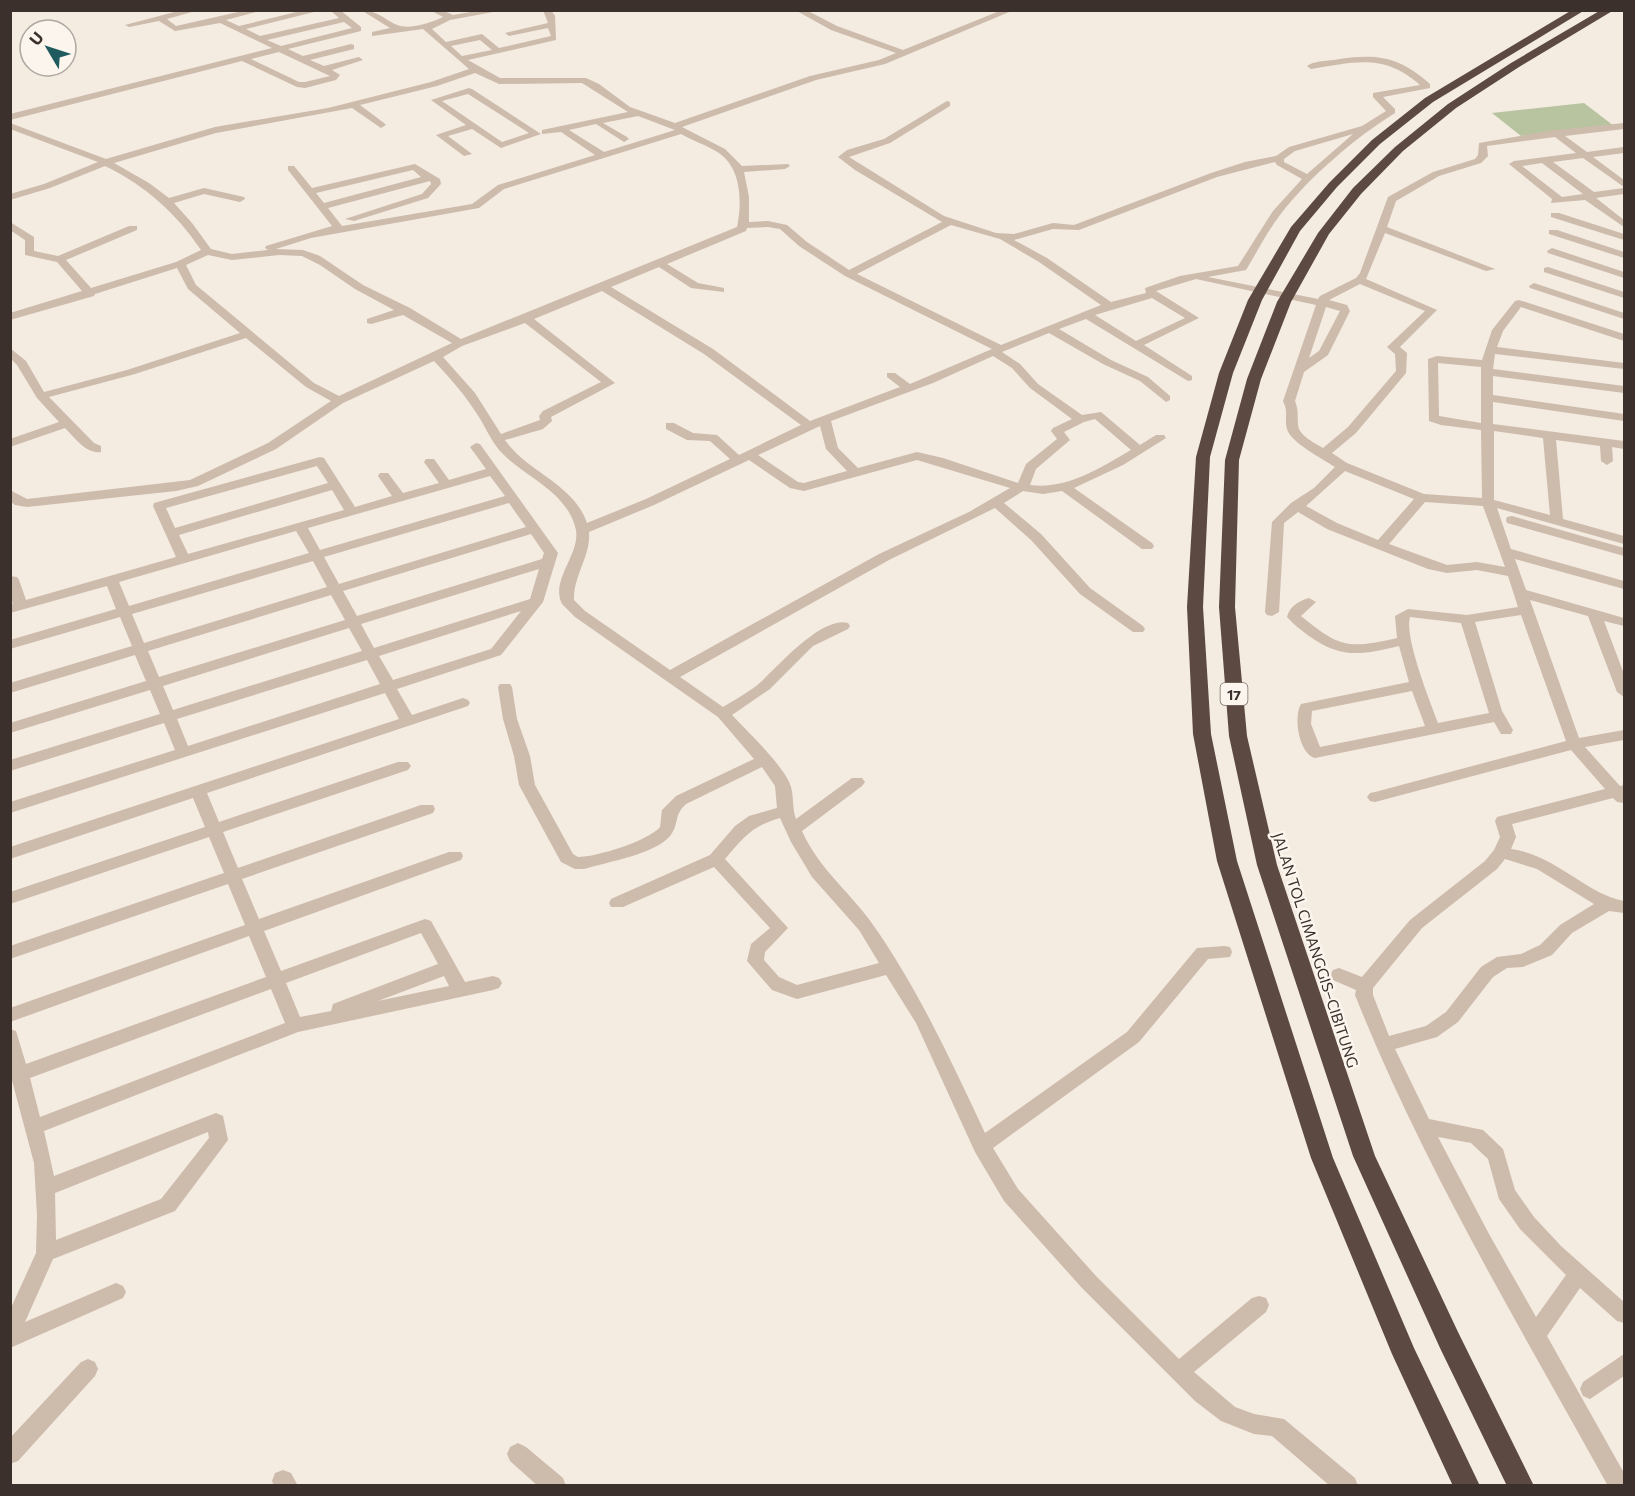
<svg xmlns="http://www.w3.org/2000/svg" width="1635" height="1496" font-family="Commissioner,sans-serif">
<rect width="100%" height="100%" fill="#f4ebe1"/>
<path fill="#b8c4a0" d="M1584,103l30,23 -93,10 -29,-23z"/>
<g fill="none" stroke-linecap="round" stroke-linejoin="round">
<path fill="#cdbbac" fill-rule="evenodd" d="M182,10h17l-32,9 9,7 71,-16h16l-37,10 13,6 66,-16h17l-76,19 14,7 79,-18 -9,-8h10l21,17v4l-73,18 15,7 48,-12 3,1v4l-44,11 14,6 35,-9 4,3 -31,10 8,5 -4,5 -31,8 -8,-1 -55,-26 -232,59v-6l262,-66 -52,-25 -45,8 -16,-10 -30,6 -4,-2zM344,22l8,6 -71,18 -14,-6zM279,52l51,24 -25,6h-6l-48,-23z
M361,10c15,0 23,9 36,15 12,5 34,-2 46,-8l-13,-7h12l11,5 29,-5h22l-54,10 -18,9 14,13 36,-8 17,14 52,-12 -3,-8 -39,8 -4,-3 43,-10 -5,-13h8l4,6 1,24 -88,20 32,18h86l13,6 31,23 45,16 135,-47 69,-16 17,-7 -65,-23 -36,-20h11l31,16 66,24 99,-40h12l-129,54 -69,16 -134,47 43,22 17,17 46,-2 2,2 -5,3 -41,3 5,25v25l19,-1 19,4 20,17 42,28 93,-48 -87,-52 -17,-13 9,-7 37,-11 63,-38 3,1v4l-60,37 -41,14 95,59 52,17 18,1 39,-11 21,2 137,-52 34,-11 31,-6 13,-9 73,-21 24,-15 -13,-14v-4l47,-8c-36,-32 -65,-23 -109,-16l-4,-3c7,-5 18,-5 27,-6 42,-7 64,-4 96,24v4l-47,9 12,12v4c-39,24 -87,65 -115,102 -13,17 -23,37 -34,55l-38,7 110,22 2,-3 36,-18 4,-5 28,-76 45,-25 42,-13 3,-4 1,-12 76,-13 69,-7v6l-59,7 22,16 37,-5v6l-31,4 31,23v7l-41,-29 -30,4 41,30 30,-4v6l-28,4 28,22v7l-39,-27 -34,3 1,-4 -43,-35 5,-3 62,-8 -21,-16 -68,9 1,10 -7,7 -42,13 -43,25 -9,26 108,42 -9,2 -101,-38 -19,46 71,31 -37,37 7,6 -1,20 -50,60 -24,20 15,10 77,31 58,4 -1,-68 -40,-5 -12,-4 -1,-62 9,-3 45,4 10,-30 23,-29 4,-1 105,34v7l-103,-34 -18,24 -6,16 127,16v6l-129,-15 -2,15 131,17v7l-131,-17v19l131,19v7l-131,-19v22l131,17v8l-12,-2 1,14 -6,4 -6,-4 -1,-15 -44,-6 7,79 61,17v8l-127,-36 14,41 113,32v8l-109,-30 11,31 98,28v8l-20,-5 20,53v23l-7,-5 -29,-76 -58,-16 49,138 45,-8v10l-39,7 35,39 4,-1v18l-7,-1 -4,-4 -101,26 4,13 -5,12c45,6 75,45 113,52v12l-15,-2 -37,22 -20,22 -29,12 -16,1 -14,9 -35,45 -21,15 -42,12 34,70 54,11 20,19 12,41 19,27 27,29 63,56v21l-7,-2 -37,-33 -33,48 77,137v13h-16c-89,-161 -185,-320 -253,-491l1,-5 -23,-10 -3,-5 3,-5 6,-2 23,9 48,-57 75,-59 9,-11 6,-13 -5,-16 2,-4 108,-28 -34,-39 -196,52 -5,-1 -3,-4 3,-4 5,-1 191,-51 -45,-126 -46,7 27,89 11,19 -2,4h-10l-7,-12 -179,36c-16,-4 -22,-41 -14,-54l108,-22 -10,-36c-37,9 -58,13 -90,-10 -8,-6 -16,-12 -22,-19 2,-10 13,-17 22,-19l7,4 -15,14c39,32 47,33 96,22l-2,-22 13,-7 59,6 51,-8 -10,-31 -31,-6 -30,3 -19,-4 -101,-40 -29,-17 -14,11 -5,89 -7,4 -5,-1 -2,-3 7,-90 19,-19 23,-15 21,-21c-12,-8 -45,-25 -48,-38 -3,-11 2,-16 -4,-28l33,-96 -120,-26 -40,12 43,27 -55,27 48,31v4l-4,1 -102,-62 -27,10 52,31 37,17 22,19v4l-4,2 -26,-21 -37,-17 -54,-31 -47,19 18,12 18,20 44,31 19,-3 39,33 16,-10h8l2,3 -43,27 -49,23 78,55 2,3 -2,3h-10l-80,-58 -19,3 -20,-3 -19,12 37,31 49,54 53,38 2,3 -2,3h-10l-53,-38 -49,-54 -36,-32 -106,52 -209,117 43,30c13,-8 28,-16 39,-26 17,-16 60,-65 86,-58l2,3 -2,3 -35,17 -43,43 -38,26c15,16 54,53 59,72 3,11 1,21 5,32l56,-41h10l3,4 -3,4 -60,45c17,38 46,59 69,91 47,66 80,139 114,211l142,-101 70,-84 27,-2 6,1 2,5 -2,5 -22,2 -69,83 -146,106 25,41 78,87 83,83 73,-61 7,-2 7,2 3,7 -3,7 -72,60 41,35 19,7 30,5 71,59 3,8h-28l-58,-50 -18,-2 -33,-13 -26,-20 -113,-113 -78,-87 -29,-49 -59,-129 -30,-48 -89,24 -25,-9 -25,-29 4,-17 19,-16 -56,-61 -91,40h-12l-2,-4 2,-4 99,-44 25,-29 14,-10 28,-8 -2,-22 -13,-19 -76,37c-13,12 -6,19 -16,32 -15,18 -63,26 -86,33h-9l-14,-7 -42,-77 -5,-29 -11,-37 -5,-32 2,-3h10l2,3 5,32 13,37 5,29 38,69 5,3c19,0 70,-16 82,-30l2,-17 14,-14 78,-37 -36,-42 -143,-100 -13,-13c-12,-24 18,-49 14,-74 -8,-37 -47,-51 -72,-75 -12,-11 -17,-26 -27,-41 -12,-19 -27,-36 -43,-53l-91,42 -67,46 -78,37 -22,5 -149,16 -12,-2 -5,-4v-11l17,9 163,-19 78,-37 63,-42 -25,-14 -60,-49 -111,36 -86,23 45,46 7,3v6c-15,2 -26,-14 -36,-24l-55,19v-8l49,-17 -22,-24 -20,-33 -7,-7v-10l16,13 18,31 83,-22 113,-37 -52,-44 -11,-21 -82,26 -1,2 -84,24v-7l72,-22 -25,-29 -32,-7v-15l-15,-10v-8l24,15v14l24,5 71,-30h8v4l-71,30 25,28 85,-26 25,-12c-25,-37 -55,-64 -96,-84l-55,22 -40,12v-6l34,-10 54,-22 -88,-33v-6l96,36 109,-32 113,-19 103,-26 38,-13 -46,-40 -51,7v-4l18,-4zM480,40l12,10 -30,6 -11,-10zM475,73l24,11 83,-1 46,29 -86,18v4l19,-2 34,23 -97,30 -26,19 -130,22 -14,-18 102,-27 1,3 -9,10 -77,25 9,2 74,-23 13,-14 -1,-5 -25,-15 -103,24 -18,-22h-6v4l44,56 -66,20 -1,2 3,2 -36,4 -21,-5 -19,-26 -18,-20 30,-9 36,8 5,-3 -1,-2 -40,-9 -35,10 -20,-15 -35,-20 102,-30 136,-25 29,20 5,-3 -2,-2 -24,-18 77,-19zM638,116l37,14 -71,22 -35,-22 27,-6 28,18 5,-3 -2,-2 -24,-14zM681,134c12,7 26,11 38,19 23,16 23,50 18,74l-276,112 -51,-31 -47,-23 -43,-29 -17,-6 -27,-1 35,-11 168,-30 25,-19zM1353,134l-46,40 -23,-12v-3l11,-8zM1275,162l2,3 25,14 -29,32 -35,55 -58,10 -35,12 1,5 -35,9 -64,-44 -33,-18 39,-11 26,1 138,-53zM1542,163l41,31 -21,3 -40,-31zM413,170l8,7 -97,26 -8,-10zM951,225l49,14 39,23 62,43 -100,40 -144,-71zM768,227l12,2 19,17 46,30 147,73 -82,35 -15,-11h-8v4l13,10 -90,34 -97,-72 -102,-62 48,-20 32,21 33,4v-4l-26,-5 -31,-19 79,-33 1,-3zM208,255l24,5 47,-5 23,1 18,9 35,24 39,21 -27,9v4l4,1 32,-9 49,28 -113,53 -25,-13 -118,-98 -10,-20zM1360,284l65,27 -38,36 8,7 1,17 -48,56 -25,21c-8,-5 -24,-12 -25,-23 -1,-10 1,-14 -3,-24l9,-29 24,-17 22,-44 -3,-6 -18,-5zM602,291l102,63 97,71 -62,30 -22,-20 -24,-2 -19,-10h-8v6l21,11 23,1 20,18 -84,40 -59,24c-14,-40 -59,-50 -82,-83l38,-11 9,-8 -1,-4 64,-34 -81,-64zM1152,298l33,20 -49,23 -41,-26zM1326,307l14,4 -21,40 -10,7zM525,323l76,59 -58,29 -4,5 1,4 -39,14 -26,-41 -32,-36 19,-11zM993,356l19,12 18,20 42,31 -19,9 -2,3 6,8 -31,25 -8,19 -75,-25 -26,-6 -59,16 -20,-20 -7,-27 102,-38zM1438,363l43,4v56l-42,-7zM1095,419l36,31c-31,18 -65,40 -101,35l6,-16 34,-29 -6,-8 20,-10zM820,426l6,23 21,22 -43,12 -6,-1 -40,-27zM1494,431l49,7 7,77 -56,-15zM749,460l41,28 14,3 113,-31 93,28 -41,24 -90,42 -209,116 -85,-59 -11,-11c-1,-24 17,-44 15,-68l65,-27zM1345,471l69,28 -36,41 -41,-17 -31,-17zM1425,502l58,4 22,61 -28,-5 -30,3 -58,-21zM1410,617l51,6 28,90 -51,10c-8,-22 -34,-86 -28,-106zM1412,691l13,35 -105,21 -9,-23 1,-13zM780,818l11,24 21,35 47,53 20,33 -82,22 -18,-8 -15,-17 1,-8 23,-24 -63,-69c19,-22 27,-33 55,-41zM1505,859l32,10 57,35 -34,21 -20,20 -19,9 -24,3 -16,10 -35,45 -20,14 -37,10 -16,-41v-7l49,-60 75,-59zM1438,1137l33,6 17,16 11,40 21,30 46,46 -30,42 -47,-83z
M469,88l3,1 69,45 -40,14 -29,-19 -24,7 24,18 -8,2 -28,-21 30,-10 -35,-25zM468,94l61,39 -27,9 -60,-41z
M1551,213h8l65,21v6l-73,-23z
M1549,230h8l67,22v6l-75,-24z
M1552,248l72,24v6l-76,-25 -1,-2z
M1548,267l76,25v6l-80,-26v-4z
M1534,283l90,30v6l-94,-31 -1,-2z
M476,443l4,1 78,109 -15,49 -42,53 -104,34 15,26 51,-17 5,2 2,3 -2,3 -261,87 12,29 179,-60h10l3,4 -3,4 -185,62 15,36 183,-63h12l2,4 -2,4 -191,66 17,40 190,-67h12l2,4 -2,4 -197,71 17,40 144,-52 6,2 34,61 28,-6 6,2 3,5 -3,5 -6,2 -195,42 -254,99 10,45 162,-63 7,3 5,24 -53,71 -122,48 -28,63 91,-39 7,3 3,6 -3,6 -113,50v-38l26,-57 1,-38 -3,-52 -24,-90v-44l6,2 10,33 240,-87 -17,-41 -239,86v-14l235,-83 -17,-41 -218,75v-13l214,-73 -15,-36 -199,67v-12l195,-65 -12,-29 -183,61v-12l389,-128 -14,-26 -375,120v-11l165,-52 -11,-27 -154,48v-11l150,-46 -10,-24 -140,43v-10l136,-42 -11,-26 -125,38v-10l122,-37 -12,-29 -110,32v-9l106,-31 -9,-23 -97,27v-9h3l-3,-9v-19l7,1 2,3 7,20 150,-43 -23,-51 1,-3 166,-46 4,1 31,49 37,-11 -14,-20 2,-3h8l15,20 36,-10 -15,-21 2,-3h8l15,21 37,-11 -16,-22zM317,466l11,17 -153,45 -9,-20zM490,476l15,20 -185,54 -12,-22zM332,490l12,20 -156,44 -9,-19zM509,503l17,24 -187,57 -15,-27zM296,531l13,22 -180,53 -10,-24zM531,534l13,19 -2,6 -185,57 -14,-25zM313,561l14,26 -183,56 -12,-29zM539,569l-9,30 -156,49 -13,-24zM331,595l14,25 -186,57 -11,-26zM521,611l-30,38 -98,31 -14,-24zM349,628l13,23 -189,59 -10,-24zM367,660l13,24 -192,62 -11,-27zM421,933l17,31 -105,40 -2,7 -31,6 -14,-34zM444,976l5,10 -71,15zM271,989l14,34 -245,94 -10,-39zM208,1132l1,6 -48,61 -105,41 -1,-47z
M1512,516l112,32v8l-117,-33 -1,-3 1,-3z
M1624,1354v22l-34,23 -7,-3 -3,-7 3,-7z
M88,1359l7,3 3,7 -3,7 -77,85 -8,3v-26l71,-76z
M518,1443l8,4 37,31 3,8h-28l-28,-25 -3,-7 3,-7z
M283,1470l8,3 7,13h-24l-2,-5 3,-8z"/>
<path fill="#5c4a42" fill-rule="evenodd" d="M1572,10h13l-152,92 -53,42 -43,43 -37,44 -38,69 -29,73 -23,84 -7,150 8,127 26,127 96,297 81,190 66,138h-27l-61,-132 -81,-196 -94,-297 -24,-127 -6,-127 9,-150 23,-84 29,-73 43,-73 38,-44 43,-43 53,-42z
M1601,10h13l-95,57 -63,41 -53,43 -42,43 -32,40 -38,68 -30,77 -22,81 -4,147 12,129 30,129 98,291 83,176 76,154h-27l-67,-138 -87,-192 -96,-291 -28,-129 -10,-129 6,-147 22,-81 30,-77 41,-69 35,-45 42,-41 53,-43 63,-41z"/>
</g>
<g text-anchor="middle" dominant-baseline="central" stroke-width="5" stroke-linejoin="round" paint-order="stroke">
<rect fill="#fbf5ee" stroke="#756b66" stroke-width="1.5" x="1220.5" y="683" width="27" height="22" rx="4.5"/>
<g font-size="14" font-weight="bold" fill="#3b302b">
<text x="1234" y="694">17</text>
</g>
<g font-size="15" fill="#3b302b" stroke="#fbf5ee">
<text transform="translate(1316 950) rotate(72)">JALAN TOL CIMANGGIS–CIBITUNG</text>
</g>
</g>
<rect width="1635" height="1496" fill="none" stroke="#3b302b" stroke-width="24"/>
<g transform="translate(48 48) rotate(309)"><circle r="28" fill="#fbf5ee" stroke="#aea6a0" stroke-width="1.5"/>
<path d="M0-4.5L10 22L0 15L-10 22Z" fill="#1f5a5e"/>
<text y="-9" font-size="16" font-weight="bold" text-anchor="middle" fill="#3b302b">U</text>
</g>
</svg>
